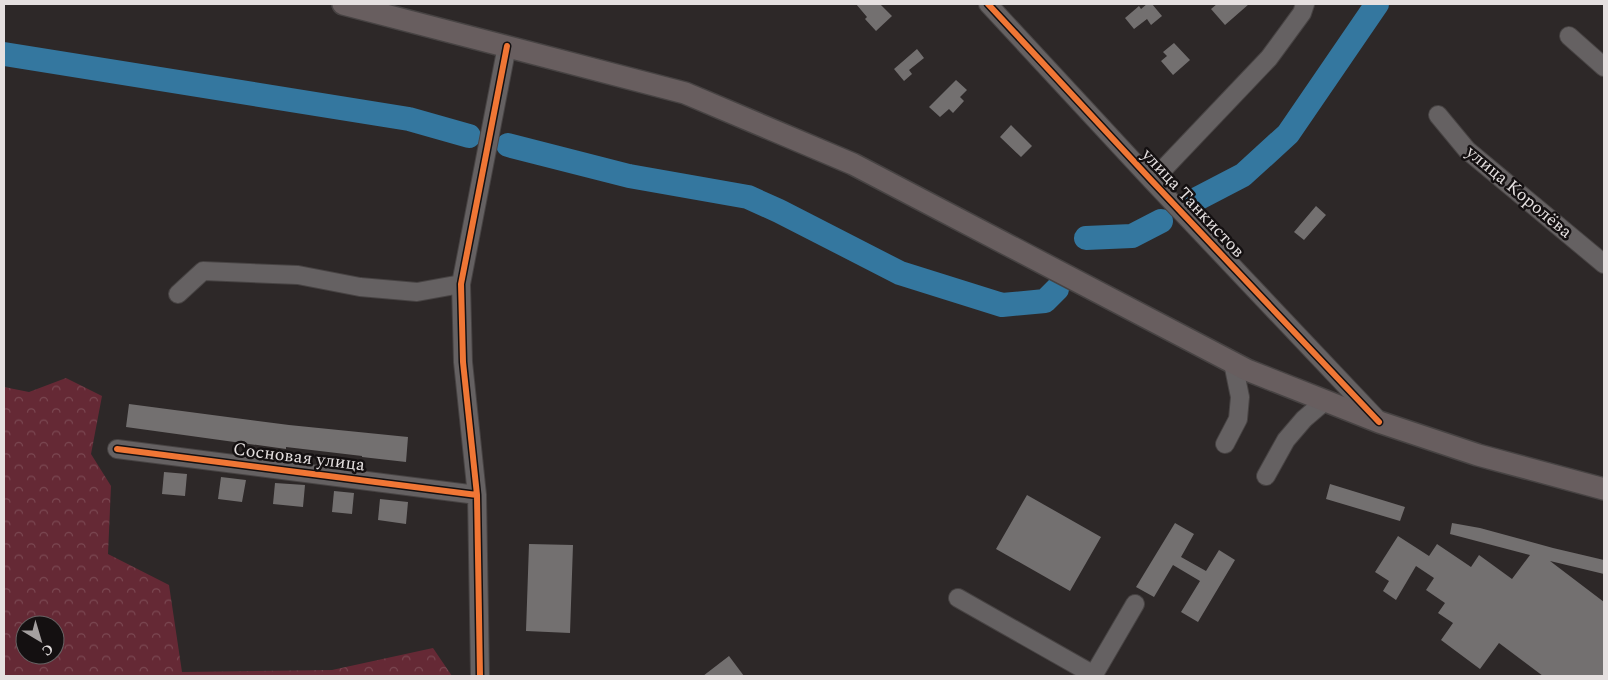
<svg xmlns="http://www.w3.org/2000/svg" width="1608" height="680" font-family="Spectral,serif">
<defs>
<pattern id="forest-crowns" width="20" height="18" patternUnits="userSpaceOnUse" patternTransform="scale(1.25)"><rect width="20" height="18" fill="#652935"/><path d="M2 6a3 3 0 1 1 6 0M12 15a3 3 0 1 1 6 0" fill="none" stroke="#7b4852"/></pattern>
</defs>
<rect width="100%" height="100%" fill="#2d2828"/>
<path fill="url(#forest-crowns)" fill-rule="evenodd" d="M66,378l36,18 -11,58 20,32 -3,68 61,31 13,87 150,-2 101,-22 19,28h-448v-289l25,5zM25,625h30v30h-30z"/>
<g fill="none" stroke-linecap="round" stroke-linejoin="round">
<path stroke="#34779f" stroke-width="24" d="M4,54l405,65 60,17
M508,145l121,31 119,21 31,14 121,62 102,32 43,-4 12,-12
M1195,200l48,-25 45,-41 89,-130
M1086,238l46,-2 29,-15"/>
</g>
<path fill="#737070" d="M856,4h24l12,12 -16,15 -11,-12 2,-2z
M1147,4h5l10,12 -11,9 -4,-6 -13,10 -9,-11 14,-12 2,3z
M1217,4h32l-24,21 -14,-16z
M1174,43l16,17 -17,15 -12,-14 6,-5 -4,-4z
M917,49l7,9 -15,12 3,4 -8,7 -10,-12z
M956,80l11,10 -7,7 4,4 -11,12 -4,-4 -9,8 -11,-10z
M1011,125l21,21 -11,11 -21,-20z
M1316,206l10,9 -22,25 -10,-8z
M129,404l160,21 119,12 -2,25 -44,-5v-1l-76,-9v2l-160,-22z
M164,472l23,2 -2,22 -23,-2z
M221,477l25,3 -4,22 -24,-3z
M275,483l30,2 -2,22 -30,-3z
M1330,484l75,23 -5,14 -74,-22z
M334,491l20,2 -2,21 -20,-2z
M1027,495l74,42 -31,54 -74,-42z
M380,499l28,3 -2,22 -28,-4z
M1175,523l19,11 -13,23 25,14 13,-21 16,10 -37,62 -17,-10 19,-31 -27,-16 -19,32 -18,-10z
M1452,523l28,5 73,20 51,12v14l-54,-13 54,41v74h-61l-44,-33 -19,26 -39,-29 12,-17 -15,-10 7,-10 -19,-13 8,-12 -18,-12 -20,34 -13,-9 6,-10 -14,-9 23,-36 31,20 8,-12 34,23 8,-12 33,24 18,-24 -80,-21z
M529,544l44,1 -3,88 -44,-2z
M729,656l15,20h-41z"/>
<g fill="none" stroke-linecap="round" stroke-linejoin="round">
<g stroke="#474343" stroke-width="20">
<path id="minor" d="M988,4l164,177 227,240
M1569,36l35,31
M1438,115l29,35 137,114
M1152,181l117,-123 33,-45 3,-9
M178,294l25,-23 95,4 62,12 57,5 44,-8
M1225,444l13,-25 2,-22 -7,-34
M117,449l360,46
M1266,476l20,-36 18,-21 21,-18
M958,598l136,77
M480,676l-3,-181 -14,-133 -2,-78 46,-238
M1093,676l42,-72"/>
</g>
<g stroke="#474343" stroke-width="24">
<path id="major" d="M343,4l342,89 168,71 394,206 132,52 99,33 126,34"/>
</g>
<use href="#minor" stroke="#656162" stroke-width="18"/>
<use href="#major" stroke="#685e5f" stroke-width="21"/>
<g stroke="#141011" stroke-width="9">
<path id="cycleway" d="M988,4l164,177 227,241
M117,449l360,46
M480,676l-3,-181 -14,-133 -2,-78 46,-238"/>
</g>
<use href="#cycleway" stroke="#f07635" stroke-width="6"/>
</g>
<g text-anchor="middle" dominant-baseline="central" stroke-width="5" stroke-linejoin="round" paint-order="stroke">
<g font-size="18" fill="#e5e0e0" stroke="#141011">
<text transform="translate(1519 192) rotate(40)">улица Королёва</text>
<text transform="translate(1193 203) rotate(47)">улица Танкистов</text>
<text transform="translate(299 457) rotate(7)">Сосновая улица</text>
</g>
</g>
<rect width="1608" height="680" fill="none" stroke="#e5e0e0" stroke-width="10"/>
<g transform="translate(40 640) rotate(142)"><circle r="24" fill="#141011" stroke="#686364"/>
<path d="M0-4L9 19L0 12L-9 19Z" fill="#a5a0a0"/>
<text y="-8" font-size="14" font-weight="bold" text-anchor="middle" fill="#e5e0e0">С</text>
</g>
</svg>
